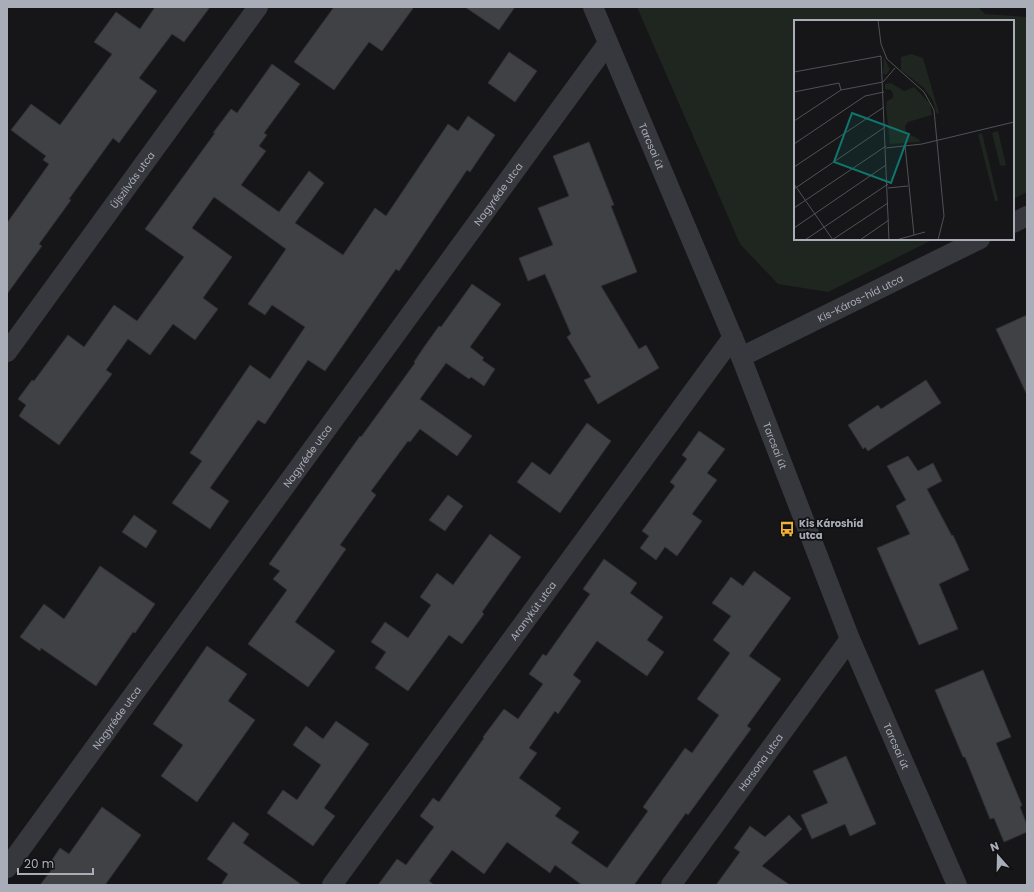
<svg xmlns="http://www.w3.org/2000/svg" width="1034" height="892" font-family="Poppins,sans-serif">
<rect width="100%" height="100%" fill="#161618"/>
<path fill="#1e261f" d="M637,7h341l7,7 42,3v175l-14,7v-178h-218v218h139l-106,53 -50,-8 -38,-40z"/>
<path fill="#404145" stroke="#303034" d="M155,7h55l-26,35 -12,-8 -33,44 18,13 -38,52 -6,-5 -44,61 2,1 -32,44 3,2 -35,48v-71l42,-59 -6,-4 3,-4 -35,-26 20,-26 29,21 52,-71 -18,-12 22,-30 24,17z
M334,7h80l-32,44 -13,-9 -35,48 -40,-28z
M465,7h50l-16,23z
M509,52l28,19 -22,31 -27,-19z
M272,64l28,20 -36,49 3,2 -8,11 7,5 -25,34 38,27 30,-41 15,12 -29,40 48,32 32,-47 11,8 62,-92 10,7 10,-15 27,19 -25,37 -3,-2 -68,101 -3,-2 -71,102 -17,-11 -43,64 -7,-4 -48,68 19,13 -19,28 -38,-26 30,-42 -12,-8 60,-88 20,14 35,-52 -33,-22 -7,10 -17,-11 38,-55 -72,-52 -22,31 40,29 -29,41 15,11 -23,31 -22,-16 -23,31 -22,-16 -22,31 6,4 -53,71 -40,-29 7,-11 -8,-6 14,-19 2,1 34,-46 16,12 30,-42 23,16 47,-64 -39,-28 70,-96h-2l18,-24 6,4z
M589,142l25,63 -3,1 26,66 -36,14 38,63 7,-4 13,23 -61,36 -14,-24 7,-3 -24,-40 4,-3 -26,-60 -17,7 -9,-23 34,-13 -15,-37 31,-12 -16,-40z
M472,284l29,20 -31,43 14,11 -2,2 13,9 -11,17 -13,-9 -2,2 -23,-16 -26,36 52,37 -15,20 -37,-27 -10,13 -2,-1 -37,50 5,4 -36,50 6,4 -51,73 40,29 -27,36 -60,-43 39,-54 -14,-11 7,-8 -11,-7 91,-128 1,1 54,-74 -1,-1 10,-15 15,-21 2,1z
M1027,315v80l-31,-66z
M926,380l15,23 -73,48 -3,-4 -2,2 -15,-24 30,-20 3,4z
M587,423l24,18 -51,72 -43,-31 15,-20 18,13z
M699,431l26,18 -18,24 10,7 -25,34 10,7 -25,35 -12,-9 -9,13 -16,-12 9,-12 -7,-5 33,-45 -5,-4 17,-23 -5,-4z
M908,456l10,15 15,-8 9,18 -15,8 25,47 1,-1 16,35 -30,14 19,45 -39,16 -42,-97 33,-14 -14,-28 10,-6 -19,-34z
M448,495l15,11 -18,25 -16,-11z
M134,515l23,16 -11,17 -24,-16z
M490,534l31,23 -39,55 2,2 -22,30 -13,-9 -41,56 -33,-23 11,-16 -15,-10 14,-20 23,16 23,-33 -11,-8 17,-24 16,12z
M604,559l33,24 -7,10 33,24 -16,23 17,12 -17,24 -50,-35 -24,34 8,6 -23,33 -3,-3 -26,37 8,5 -18,25 42,30 -6,8 24,16 -8,11 36,25 41,-57 -5,-4 42,-59 7,5 27,-38 -22,-16 33,-46 -17,-13 18,-24 -19,-13 19,-26 12,9 11,-15 37,27 -42,58 32,23 -34,47 4,3 -63,86 -2,-2 -52,72h-52l-27,-20 -5,8 -43,-31 -23,32 -32,-24 -23,31 5,4h-56l19,-26 9,6 28,-38 -14,-11 13,-18 6,4 45,-64 -1,-1 21,-28 14,10 25,-35 -14,-10 14,-20 3,2 44,-62 -7,-5z
M100,566l55,38 -20,29 -2,-1 -37,54 -55,-38 -1,3 -20,-14 24,-33 20,15z
M207,646l40,28 -19,27 27,19 -58,82 -36,-26 22,-31 -30,-21z
M983,670l28,67 -15,6 26,62 -2,2 7,18v7l-23,10 -10,-24 -4,1 -25,-62h-2l-28,-67z
M336,721l33,23 -45,64 11,8 -22,30 -46,-33 16,-23 14,10 24,-35 -28,-20 13,-19 17,13z
M846,756l30,68 -26,12 -5,-12 -33,15 -11,-24 27,-12 -15,-32z
M102,807l39,28 -36,50h-65l12,-16 -4,-3 12,-18 9,6z
M789,815l13,14 -40,37 28,19h-74l24,-33 -6,-4 16,-22 15,11z
M233,822l16,12 -6,9 59,42h-81l7,-11 -21,-15z"/>
<g fill="none" stroke-linecap="round" stroke-linejoin="round">
<g stroke="#37383d" stroke-width="20">
<path id="s1" d="M593,7l148,350 109,282 107,246"/>
<path d="M1013,223l14,-7"/>
<path id="s2" d="M7,352l251,-345"/>
<path id="s3" d="M741,357l239,-118"/>
<path id="s4" d="M7,868l601,-825"/>
<path id="s5" d="M332,885l401,-548"/>
<path id="s6" d="M671,885l179,-246"/>
</g>
</g>
<defs>
<g id="bus-bare" transform="scale(1.2)"><path d="M-5-6H5V4H4V6H2V4H-2V6H-4V4H-5ZM-3.5-4V0h7V-4ZM-3.5 1.2v1.5H-2V1.2ZM2 1.2v1.5H3.5V1.2Z" fill="#f2b134" stroke="#111113" stroke-width="2.5" paint-order="stroke"/></g>
</defs>
<g fill-rule="evenodd">
<use href="#bus-bare" x="787" y="529"/>
</g>
<g text-anchor="middle" dominant-baseline="central" stroke-width="3.5" stroke-linejoin="round" paint-order="stroke">
<g font-size="10" fill="#a8adb8" stroke="#111113">
<text stroke="none"><textPath href="#s1" startOffset="151">Tarcsai út</textPath></text>
<text stroke="none"><textPath href="#s2" startOffset="213">Újszilvás utca</textPath></text>
<text stroke="none"><textPath href="#s4" startOffset="834">Nagyréde utca</textPath></text>
<text stroke="none"><textPath href="#s3" startOffset="133">Kis-Káros-híd utca</textPath></text>
<text stroke="none"><textPath href="#s1" startOffset="475">Tarcsai út</textPath></text>
<text stroke="none"><textPath href="#s4" startOffset="510">Nagyréde utca</textPath></text>
<text stroke="none"><textPath href="#s5" startOffset="340">Aranykút utca</textPath></text>
<text stroke="none"><textPath href="#s4" startOffset="186">Nagyréde utca</textPath></text>
<text stroke="none"><textPath href="#s1" startOffset="799">Tarcsai út</textPath></text>
<text stroke="none"><textPath href="#s6" startOffset="152">Harsona utca</textPath></text>
</g>
<g font-size="10" font-weight="bold" fill="#a8adb8" stroke="#111113" text-anchor="start">
<text x="799" y="523">Kis Károshíd<tspan x="799" dy="12">utca</tspan></text>
</g>
</g>
<g transform="translate(794 20)">
<rect width="220" height="220" fill="#161618"/>
<path d="M117,34l12,4 16,55 -2,1 -4,-13 -9,-13 -23,-18v-13zM90,37l6,12 -4,6 -3,-2zM97,63l13,8 10,-4 16,17 2,11 -24,7 -3,4 1,7 13,6 1,3 -30,2 -4,-37 1,-6 6,-3v-4l-2,-4 -6,-1v-5zM204,111l8,34 -3,1 -3,-1 -8,-32zM188,113l16,67v1h-3l-17,-67z" fill="#1e261f"/>
<path fill="none" stroke="#505258" stroke-width="1" d="M84,0l3,24 6,15 37,33 10,18 10,106 -6,24M0,52l87,-16 8,184M89,62l12,-14M0,72l45,-9 2,7M0,101l47,-31 42,-8M0,124l71,-48 19,-4M111,125l9,90M92,128l36,-4 92,-22M0,147l90,-60M0,164l39,56M94,168l20,-2M0,169l91,-62M0,188l92,-62M0,208l92,-63M11,220l83,-56M38,220l56,-37M66,220l29,-20M102,220l29,-8"/>
<path fill="#0f766e" fill-opacity="0.15" stroke="#0f766e" stroke-width="2" d="M58,93l57,21 -18,49 -57,-21z"/>
<rect width="220" height="220" fill="none" stroke="#a8adb8" stroke-width="2"/>
</g>
<rect width="1034" height="892" fill="none" stroke="#a8adb8" stroke-width="16"/>
<g transform="translate(998 856) rotate(340)" stroke="#111113" stroke-width="3" paint-order="stroke">
<path d="M0-3L7 15L0 10L-7 15Z" fill="#a8adb8"/>
<text y="-6" font-size="11" font-weight="bold" text-anchor="middle" fill="#a8adb8">N</text>
</g>
<path d="M18 868v6h75v-6" fill="none" stroke="#a8adb8" stroke-width="2"/>
<text x="24" y="868" font-size="12" fill="#a8adb8" stroke="#111113" stroke-width="3" paint-order="stroke">20 m</text>
</svg>
